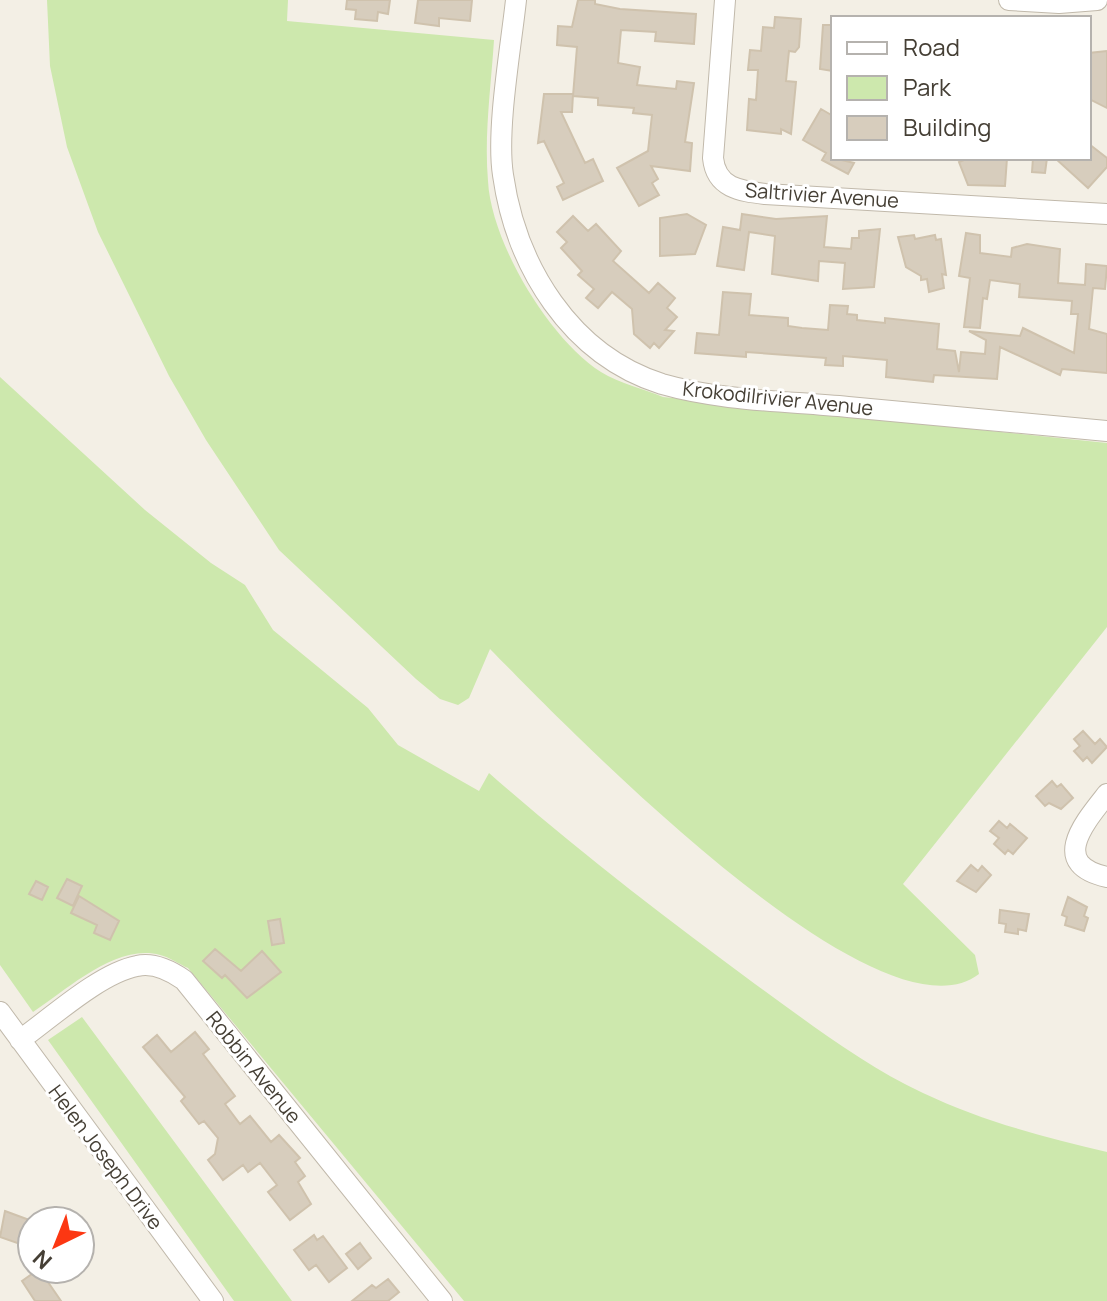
<svg xmlns="http://www.w3.org/2000/svg" width="1107" height="1301" font-family="Manrope,sans-serif">
<rect width="100%" height="100%" fill="#f3efe5"/>
<path fill="#cde8ad" d="M47,0h241l-1,21 207,19c-3,47 -10,95 -6,141 3,61 61,158 113,191 18,11 43,17 62,25l444,46v184l-204,257 72,71 4,19c-101,78 -420,-255 -489,-325l-21,49 -11,7 -18,-6 -24,-20 -137,-129 -73,-110 -37,-64 -71,-144 -31,-85 -17,-81z
M0,377l145,133 66,53 34,22 28,45 95,78 30,37 81,46 10,-18c85,75 175,144 266,211 53,38 108,81 168,109 59,28 120,44 184,59v149h-643l-276,-333c-9,-4 -19,-11 -28,-13 -44,-12 -93,35 -127,57l-33,-47z
M82,1017l210,284h-58l-186,-261z"/>
<path fill="#d7cdbd" stroke="#cfc2ad" stroke-width="2" d="M347,0h43l-2,14 -10,-2 -1,9 -22,-2 1,-9 -10,-1z
M418,0h54l-2,21 -31,-3v8l-24,-3z
M578,0h17v4l25,5 76,5 -2,30 -39,-3 1,-9 -35,-2 -3,33 22,4 -3,18 39,4 1,-8 17,2 -9,59 7,1 -2,28 -39,-5 7,13 -6,4 7,12 -20,11 -22,-38 31,-17 4,-36 -19,-2 1,-5 -36,-3v-7l-25,-2 4,-49 -20,-2 1,-19 14,1z
M775,17l26,2 -2,28 -4,5 -6,-1 -3,30 10,1 -5,52 -10,-5v5l-34,-4 2,-31 7,1 2,-30h-10l2,-20 11,1 2,-24 11,1z
M823,25h10v46l-13,-2z
M1107,51v57l-18,-9v-46z
M544,94h29l-1,18h-11l24,51 8,-4 10,22 -40,19 -6,-13 7,-4 -20,-42 -6,2z
M821,109l12,7v42l21,5 -6,11 -26,-14 4,-7 -23,-13z
M1089,144l18,14v9l-19,21 -33,-30h34z
M969,158h38l-2,28 -37,-1 -9,-23z
M1033,158h14l-2,15 -13,-1z
M687,214l19,11 -11,29 -35,2v-38z
M742,214l34,5 51,-3 -3,31 27,2 1,-11h7v-7l21,-2 -6,58 -31,2 2,-26 -26,-2 -1,20 -46,-7 3,-38 -26,-4 -5,38 -27,-4 6,-39 17,3z
M573,216l15,15 8,-7 25,27 -8,10 36,32 9,-10 17,15 -8,10 10,9 -12,13 9,1 -15,17 -5,-5 -4,5 -16,-14 -2,-25 -20,-17 -14,16 -12,-10 8,-9 -16,-14 4,-4 -21,-23 6,-6 -10,-10z
M966,233l14,2v18l31,4 1,-9 15,-4 33,5 -2,34 27,2 1,-21 21,2 -2,23 -12,-1 -4,41 18,5v39l-45,-4 -2,6 -60,-28 -3,32 -63,-4 -1,7 -47,-5 1,-17 -44,-4v10l-18,-1 1,-7 -80,-6v5l-51,-4 2,-20 22,2 4,-43 28,2 -2,21 39,3v8l14,2 26,2 2,-25 18,1 -1,8 10,1v5l28,3v-5l54,6 -2,25 18,2 4,21 2,-20 24,2 1,-14 -17,-9 51,5 3,-8 51,25 4,-39h-7l1,-13 -53,-4 1,-13 -30,-4 -3,19 -4,-1 -3,30 -16,-1 6,-49 -11,-2z
M914,235l1,4 20,-4 1,5 5,-1 5,36 -4,-1 2,14 -15,4 -2,-13 -6,1v-4l-15,-9 -8,-30z
M1083,731l12,13 5,-5 7,8 -15,16 -5,-6 -4,4 -9,-10 6,-5 -6,-7z
M1052,781l5,6 4,-3 12,14 -12,11 -12,-6 -4,3 -9,-10z
M999,821l8,7 3,-4 17,14 -14,16 -5,-4 -3,4 -11,-10 5,-6 -9,-7z
M971,865l7,6 4,-5 9,9 -15,17 -19,-11z
M67,879l15,7 -9,20 -16,-8z
M36,881l12,6 -6,13 -13,-6z
M79,896l40,25 -9,19 -16,-7 3,-8 -26,-12z
M1068,897l19,10 -3,9 4,2 -4,13 -19,-6 2,-8 -5,-2z
M1000,910l29,4 -3,17 -8,-2v5l-13,-2 1,-8 -7,-1z
M280,919l4,24 -12,2 -4,-24z
M215,949l26,22 21,-20 19,21 -34,26 -22,-23 -3,3 -19,-17z
M195,1032l14,17 -6,5 32,42 -10,8 15,20 10,-8 21,26 8,-7 21,23 -5,4 10,14 -7,6 13,22 -21,16 -22,-28 9,-7 -17,-22 -12,9 -5,-7 -20,15 -15,-20 7,-6 3,-16 -14,-17 -5,3 -18,-23 4,-4 -42,-50 14,-12 14,17z
M5,1211l27,10v23l-8,-2 -1,3 -23,-8z
M314,1235l3,5 6,-4 24,32 -18,14 -13,-17 -7,5 -15,-20z
M360,1243l11,15 -13,11 -12,-15z
M39,1269l22,32h-26l-13,-20z
M388,1279l11,13 -11,9h-36l20,-16 4,3z"/>
<g fill="none" stroke-linecap="round" stroke-linejoin="round">
<g stroke="#c1b9ab" stroke-width="22">
<path id="minor" d="M516,0c-5,47 -20,130 -13,175 13,91 67,180 159,209 59,17 125,17 186,23 86,8 173,16 259,24
M725,0l-12,158c3,30 27,33 52,36l342,20
M1009,0l50,3 38,-3
M1107,794c-22,28 -59,70 0,83
M0,1012l213,289
M20,1040c31,-22 80,-67 117,-74 17,-4 34,5 47,14l258,321"/>
</g>
<use href="#minor" stroke="#fff" stroke-width="20"/>
</g>
<g text-anchor="middle" dominant-baseline="central" stroke-width="6" stroke-linejoin="round" paint-order="stroke">
<g font-size="20" fill="#453f35" stroke="#fff">
<text transform="translate(822 195) rotate(4)">Saltrivier Avenue</text>
<text transform="translate(778 398) rotate(6)">Krokodilrivier Avenue</text>
<text transform="translate(254 1067) rotate(51)">Robbin Avenue</text>
<text transform="translate(106 1157) rotate(53)">Helen Joseph Drive</text>
</g>
</g>
<rect x="831" y="16" width="260" height="144" fill="#ffffff" stroke="#b5b2ae" stroke-width="2"/>
<rect x="847" y="42" width="40" height="12" fill="#ffffff" stroke="#b5b2ae" stroke-width="2"/>
<text x="903" y="56" font-size="24" fill="#453f35">Road</text>
<rect x="847" y="76" width="40" height="24" fill="#cde8ad" stroke="#b5b2ae" stroke-width="2"/>
<text x="903" y="96" font-size="24" fill="#453f35">Park</text>
<rect x="847" y="116" width="40" height="24" fill="#d7cdbd" stroke="#b5b2ae" stroke-width="2"/>
<text x="903" y="136" font-size="24" fill="#453f35">Building</text>
<g transform="translate(56 1245) rotate(223)"><circle r="38" fill="#ffffff" stroke="#b5b2ae" stroke-width="2"/>
<path d="M0-6L14 30L0 20L-14 30Z" fill="#fc3712"/>
<text y="-12" font-size="22" font-weight="bold" text-anchor="middle" fill="#453f35">N</text>
</g>
</svg>
